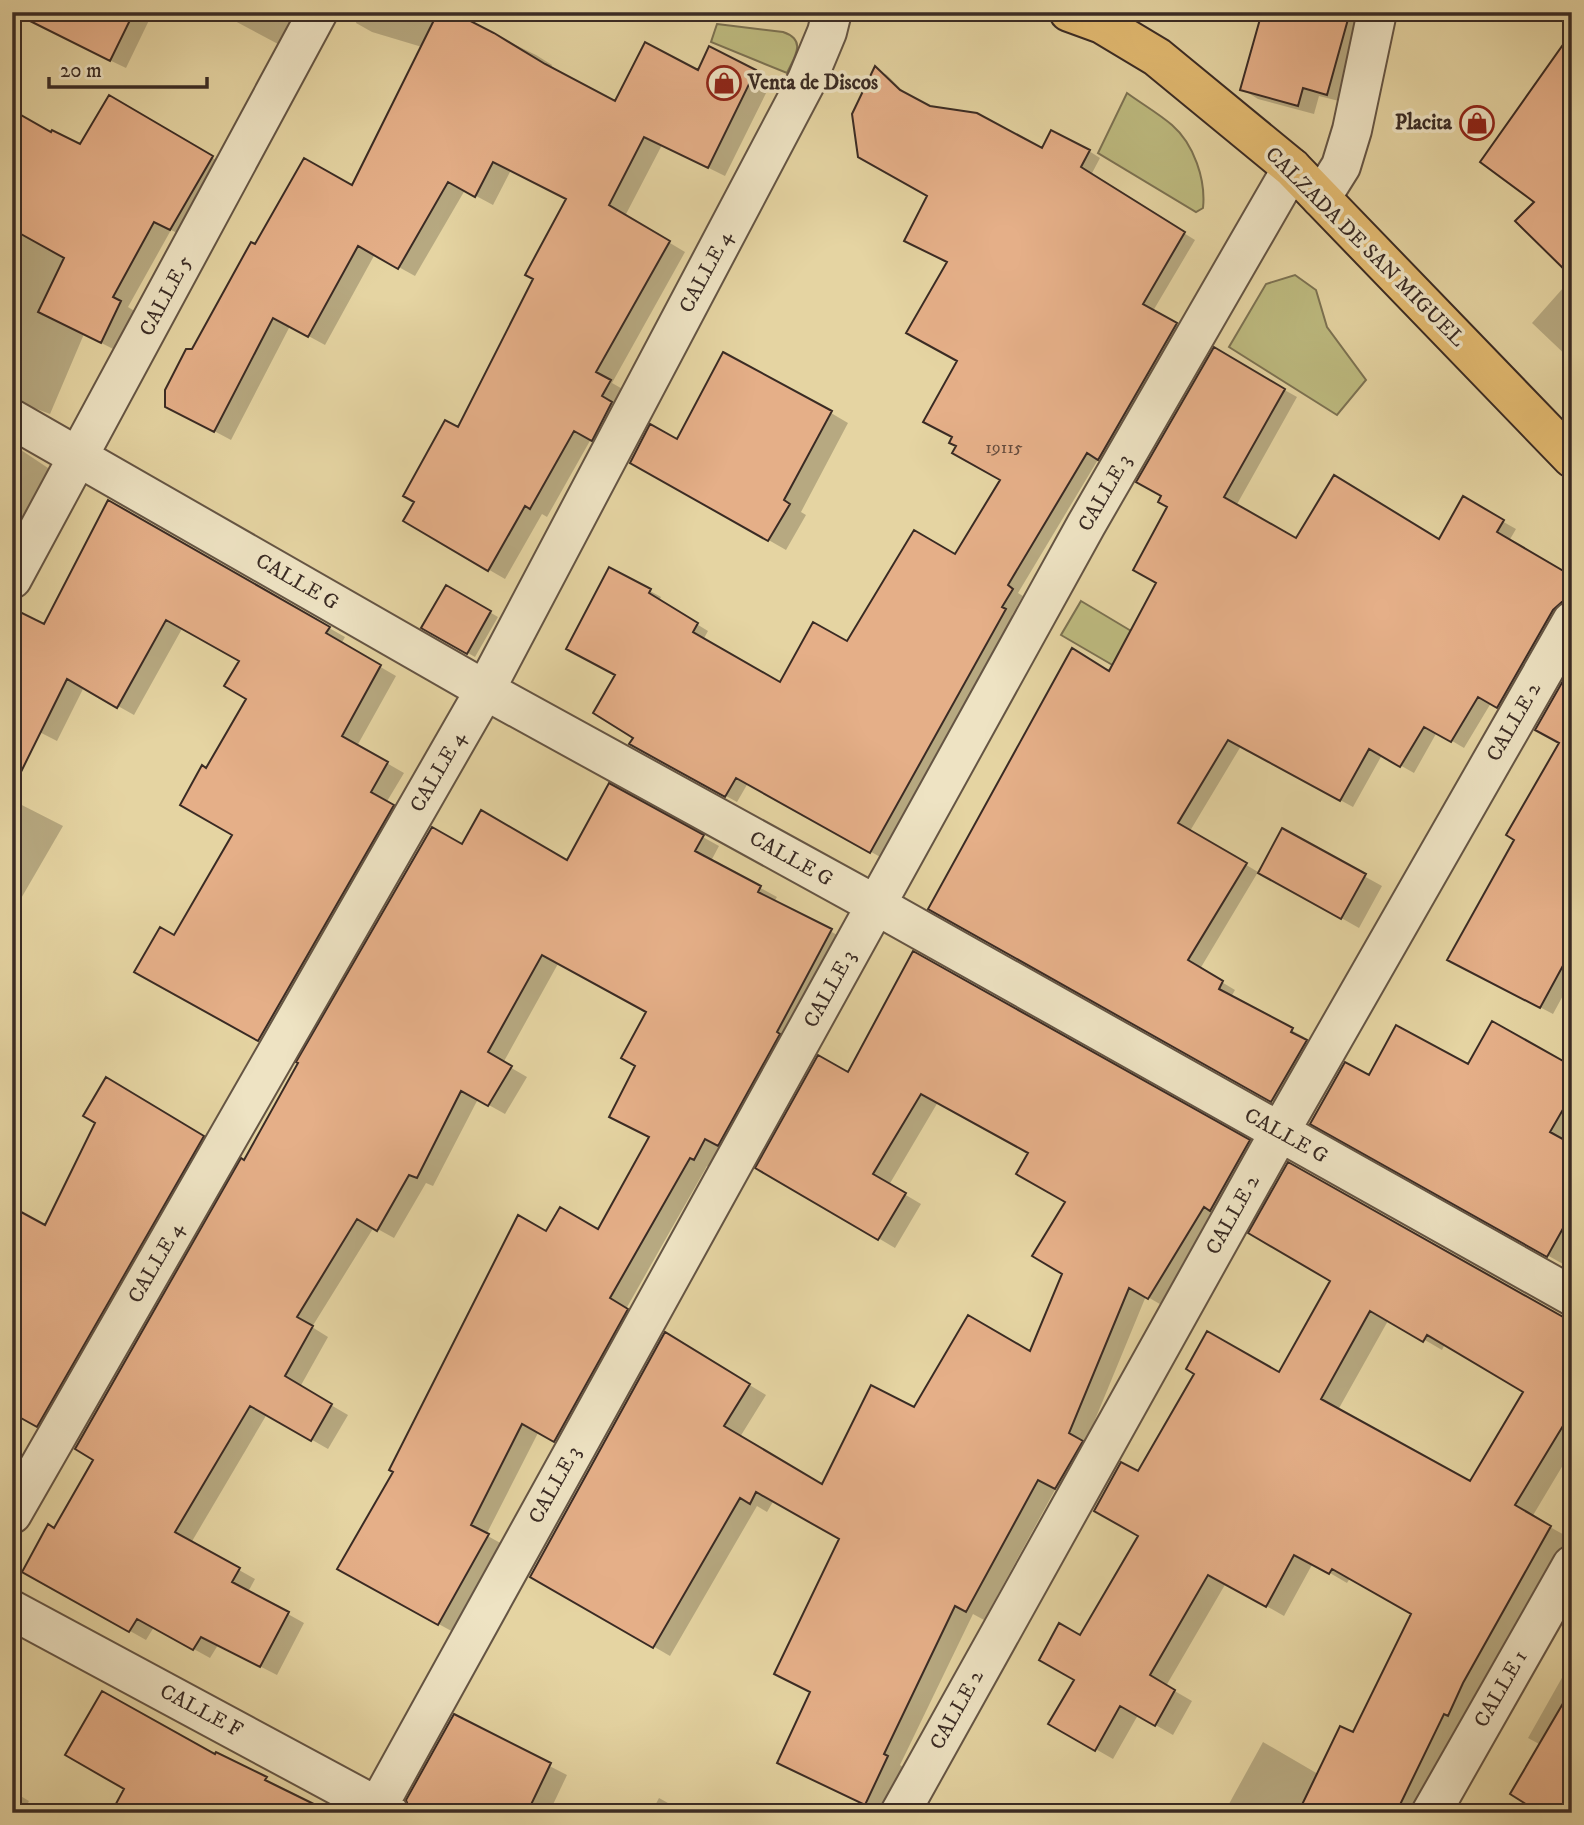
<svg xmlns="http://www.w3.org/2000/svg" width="1584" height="1825" font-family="'IM FELL DW Pica',serif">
<rect width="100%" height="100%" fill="#e5d4a2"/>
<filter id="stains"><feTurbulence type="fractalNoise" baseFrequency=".00286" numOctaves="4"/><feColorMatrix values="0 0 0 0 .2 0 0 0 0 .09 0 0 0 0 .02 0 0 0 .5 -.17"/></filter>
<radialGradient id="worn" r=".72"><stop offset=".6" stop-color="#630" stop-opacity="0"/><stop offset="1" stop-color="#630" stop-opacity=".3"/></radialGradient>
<path fill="#bdba7f" stroke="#7c7252" stroke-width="2" d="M717,24l66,8c24,8 12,24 4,41l-76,-31z
M1127,93c15,11 31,20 45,32 22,19 34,55 31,83l-7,4 -98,-59z
M1295,275l21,15 11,37 39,53 -29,35 -108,-68 37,-63z
M1081,601l107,64 -19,33 -108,-63z"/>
<path fill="#0003" fill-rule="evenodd" d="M28,12h125l-27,56 -46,-22z
M218,12h77l-17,32z
M359,12h90l87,43 16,10 -1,3 65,35 82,-31 12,-23 62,32 -47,95 -63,-31 -37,71 60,36 -73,131 14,8 -17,58 -18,-10 -44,78 -5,-3 -37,65 -100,-58 53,-91 77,-151 33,-80 -57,-29 -18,35 -28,-15 -50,86 -40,-22 -50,91 -35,-19 -59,114 -47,-25 9,-64 62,-105 98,-58 69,-141 -50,-15 -16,-9z
M1264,12h104l-25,90 -24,-6 -5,18 -56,-15 -16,-10z
M876,69l11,6 23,23 19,10 113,42 47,1 11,7 -9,17 104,65 -42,71 35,20 -78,134 -11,-7 -81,135 5,3 -11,19 5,2 -135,241 -134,-75 -11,19 -105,-58 3,-7 -17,-62 -8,-106 51,28 -2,4 49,30 -5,9 78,44 67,-41 108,-86 46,-78 -44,-33 -4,-9 5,-77 -10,-98 -20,-67z
M109,97l119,70 -41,71 -16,-8 -43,77 8,5 -19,39 -33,-17 -34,80 -21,-8 -12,3 -5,5v-302l39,23 30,12z
M1572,278v83l-40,-38z
M1214,350l83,47 -61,109 61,34 143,1 23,-42 53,30 -7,12 63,43v27l-62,103 -19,-11 -27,45 -27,-16 -23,41 -32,-18 -29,52 -112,-61 -51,85 68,41 -58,97 35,21 -4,7 73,40 -2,3 16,9 -33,59 -354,-199 179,-236 48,-91 11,-75z
M831,413l17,10 -47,89 5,3 -20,35 -154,-88 46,-20z
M12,444l45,30 -45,92z
M109,503l236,134 -4,7 55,32 -39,70 47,27 -18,30 23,13 -134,233 -139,-78 39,-34 60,-102 -28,-65 42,-72 -7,-38 -59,-33 -49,88 -50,-28 -27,54 -45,-23 33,-92z
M447,587l51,30 -23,40 -52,-30z
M1572,669v310l-19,35 -91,-48 99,-223z
M609,785l110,61 -8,15 66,36 -3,5 73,38 -136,228 -4,-2 -81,143 17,11 -72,130 -32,-19 -53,104 18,10 -49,88 -116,-64 207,-335 52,-3 53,-94 -13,-72 10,-53 -89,-50 -56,101 24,14 -22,37 -27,-15 -45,87 -7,-3 -32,55 -20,-11 -62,100 16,10 -28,50 48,28 -20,34 -61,-35 -76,129 64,36 -7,13 56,31 -27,52 -59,-30 -8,13 -56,-31 -8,13 -122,-69 31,-41 41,-71 149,-297 218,-316 105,16z
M12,800l51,26 -51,88z
M1282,831l100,55 -23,42 -99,-56z
M913,953l353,198 -101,156 -19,-11 -61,148 -12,53 -17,-9 -72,132 -11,-6 -73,151 4,3 -22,45 -86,-42 45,-233 -67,-38 -7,12 -10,-6 -87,150 -138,-80 150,-232 84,51 -26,42 83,49 92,-76 116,-57 33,-80 3,-72 -37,-49 -92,-50 -49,83 32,19 -26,44 -137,-81 91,-92z
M1469,1067l103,1v181l-9,15 -251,-141 58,-45z
M107,1079l112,67 -165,289 -42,-24 34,-184 51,-105z
M1333,1280l239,44v126l-40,67 36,20 -154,276h-190l39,-71 55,32 36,-40 60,-121 -64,-35 -3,5 -34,-20 -29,53 -58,-33 -60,103 26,15 -19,34 -35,-20 -25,44 -63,-36 26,-44 5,-42 59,-102 -1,-61 141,-100zM1389,1319l53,31 3,-6 81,48 -55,91 -133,-73z
M1572,1660v153l-31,-68 -13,-7z
M454,1717l113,58 -18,38h-96z
M12,1791l17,10 -6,12h-11z
M659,1798l27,15h-35z"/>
<path fill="#e5af88" stroke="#3a2b24" stroke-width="2" fill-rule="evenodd" d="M12,12h122l-24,49z
M438,12h15l41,21 51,31 70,37 30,-59 53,28 11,-24 47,24 -48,98 -64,-31 -35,68 61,36 -74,131 15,8 -9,16 10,6 -20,39 -18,-10 -44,78 -5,-3 -37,65 -85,-50 11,-19 -11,-6 42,-76 13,7 75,-148 -8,-4 41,-76 -73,-37 -18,35 -27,-15 -50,87 -40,-23 -50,91 -35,-19 -59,114 -49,-25v-17l21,-41h6l59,-107 4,2 49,-86 48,27z
M1262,12h88l-23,83 -24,-7 -5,18 -58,-16z
M1572,32v245l-57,-56 19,-19 -54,-40z
M875,66l25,24 30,16 47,7 65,35 9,-18 39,20 -9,17 104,65 -42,72 34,19 -79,137 -11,-7 -79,132 5,4 -11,18 4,2 -136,244 -134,-75 -11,19 -96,-53 4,-6 -40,-25 22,-38 -49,-26 43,-82 42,22 -2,4 49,30 -5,9 87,50 33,-60 34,19 67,-111 41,24 45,-74 -48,-27 4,-7 -7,-3 3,-6 -29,-15 34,-61 -51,-28 41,-71 -43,-21 23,-45 -69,-39 -6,-43z
M109,95l104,61 -43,74 -16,-8 -41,75 8,4 -20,42 -63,-31 26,-54 -52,-29v-119l39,22 1,-2 28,14z
M1214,347l71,42 -61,108 72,41 38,-63 105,64 24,-43 41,24 -7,12 75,44v23l-10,3 -9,8 -56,98 -19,-11 -27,45 -27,-15 -24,40 -31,-18 -29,52 -112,-61 -50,83 69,40 -59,97 35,21 -4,8 74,39 -2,4 16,8 -36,62 -343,-193 144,-261 37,23 47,-88 -23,-13 34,-63 -9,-5 3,-6 -25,-14z
M723,352l109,59 -48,89 6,4 -22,37 -138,-78 20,-39 27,15z
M108,500l222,127 -4,6 55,32 -39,71 46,26 -17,30 23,13 -136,236 -124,-69 26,-45 14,8 58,-100 -52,-30 22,-40 4,3 40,-69 -22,-13 15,-25 -73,-41 -49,88 -50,-29 -55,111v-182l32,16z
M446,585l45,26 -24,43 -46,-26z
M1572,665v284l-32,59 -93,-48 67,-120 -8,-5 53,-92 -24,-13z
M609,783l95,52 -9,16 66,35 -3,6 74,37 -55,103 3,2 -62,112 -13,-7 -11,21 -4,-2 -80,140 18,11 -74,133 -32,-18 -51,101 18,9 -51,91 -101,-56 56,-97 -4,-2 129,-255 28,16 14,-24 38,22 51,-92 -40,-20 26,-51 -14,-8 25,-46 -104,-57 -54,97 24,14 -24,40 -27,-15 -44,87 -8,-3 -32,56 -20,-12 -60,98 16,9 -28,50 47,28 -21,37 -61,-35 -75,126 65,36 -8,14 57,30 -29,55 -59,-30 -8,13 -56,-31 -8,13 -107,-60 26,-48 6,4 39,-68 -18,-11 166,-291 3,2 54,-97 -2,-1 136,-235 30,17 19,-34 86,50z
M1282,828l84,46 -25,45 -83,-46z
M913,951l337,189 -40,71 -6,-4 -56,92 -19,-11 -60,145 14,8 -28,48 -17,-9 -72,132 -11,-6 -71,148 4,2 -23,49 -88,-42 33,-71 -36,-18 65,-135 -83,-47 -6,12 -10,-6 -87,150 -123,-71 135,-245 85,52 -26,42 98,58 49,-99 43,22 54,-92 62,36 32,-77 -30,-18 33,-54 -49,-28 12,-21 -107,-59 -48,80 33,19 -28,47 -123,-72 63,-113 30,17z
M1492,1021l80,45v28l-22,38 22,12v68l-25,45 -237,-133 35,-62 24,13 27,-50 72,39z
M106,1077l98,59 -167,291 -25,-14v-206l33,18 50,-102 -12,-7z
M1288,1162l284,160v89l-57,94 36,21 -88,157 -15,33 -4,-2 -48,99h-98l42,-87 13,6 58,-118 -79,-45 -3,5 -35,-19 -28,52 -58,-32 -58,100 25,15 -20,36 -35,-20 -25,45 -47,-27 26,-44 -35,-20 20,-37 21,12 58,-99 -44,-25 27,-49 17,9 56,-97 -8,-5 21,-38 72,41 51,-91 -82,-48zM1370,1311l53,31 4,-7 96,57 -53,89 -149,-82z
M1572,1688v125h-32l-30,-19z
M102,1691l113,63 1,-2 51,25 -2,3 67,33h-221l13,-24 -59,-34z
M454,1714l97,49 -24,50h-116l-5,-13z"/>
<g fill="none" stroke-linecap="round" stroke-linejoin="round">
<g stroke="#655544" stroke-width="42">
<path id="minor" d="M1321,198l20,-32 11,-36 25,-118
M12,419l473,271 391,215 696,391
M12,579l306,-567
M12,1514l473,-824 322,-610 20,-48 5,-20
M12,1610l377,203
M374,1813l712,-1288 206,-357
M900,1813l379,-680 293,-512
M1431,1813l141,-248"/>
</g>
<g stroke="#3a2b24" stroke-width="42">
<path id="major" d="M1069,12l33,12 55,33 135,111 280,290"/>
</g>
<use href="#minor" stroke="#eee3c3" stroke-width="38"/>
<use href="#major" stroke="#e2ba71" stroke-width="38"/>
</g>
<defs>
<g id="shop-ring" transform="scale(1.75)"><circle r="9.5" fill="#eee3c3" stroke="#8f2418" stroke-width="1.5"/><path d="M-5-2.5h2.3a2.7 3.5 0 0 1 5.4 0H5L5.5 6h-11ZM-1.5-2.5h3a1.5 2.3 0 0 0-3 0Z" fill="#8f2418"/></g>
</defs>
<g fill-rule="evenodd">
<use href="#shop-ring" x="724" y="83"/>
<use href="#shop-ring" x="1477" y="123"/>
</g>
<g text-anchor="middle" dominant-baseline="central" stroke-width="7" stroke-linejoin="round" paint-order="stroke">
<g font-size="18" fill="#654c3d">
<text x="1004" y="448">19115</text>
</g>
<g font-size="21" font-weight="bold" fill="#3a2b24" stroke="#eee3c3" text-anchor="start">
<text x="748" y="83">Venta de Discos</text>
<text x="1452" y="123" text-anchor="end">Placita</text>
</g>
<g font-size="21" fill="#3a2b24" stroke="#eee3c3">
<text transform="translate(1365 247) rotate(45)">CALZADA DE SAN MIGUEL</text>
<text transform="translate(706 272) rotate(-62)">CALLE 4</text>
<text transform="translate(166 296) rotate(-62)">CALLE 5</text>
<text transform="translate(1105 493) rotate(-60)">CALLE 3</text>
<text transform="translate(297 582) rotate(30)">CALLE G</text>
<text transform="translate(1514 722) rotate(-60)">CALLE 2</text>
<text transform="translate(438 772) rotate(-60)">CALLE 4</text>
<text transform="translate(791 859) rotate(29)">CALLE G</text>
<text transform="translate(830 989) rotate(-61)">CALLE 3</text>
<text transform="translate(1286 1136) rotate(29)">CALLE G</text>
<text transform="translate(1233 1215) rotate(-61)">CALLE 2</text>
<text transform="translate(156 1263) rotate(-60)">CALLE 4</text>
<text transform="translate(555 1485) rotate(-61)">CALLE 3</text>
<text transform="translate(1501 1689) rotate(-60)">CALLE 1</text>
<text transform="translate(957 1710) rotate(-61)">CALLE 2</text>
<text transform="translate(201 1711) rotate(28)">CALLE F</text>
</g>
</g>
<rect width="1584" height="1825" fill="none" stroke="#e5d4a2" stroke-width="42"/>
<rect x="14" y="14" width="1556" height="1797" fill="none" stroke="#3a2b24" stroke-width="3.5"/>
<rect x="21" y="21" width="1542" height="1783" fill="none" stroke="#3a2b24" stroke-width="2"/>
<path d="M49 77v10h158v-10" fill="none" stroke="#3a2b24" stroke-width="3.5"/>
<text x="60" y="77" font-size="21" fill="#3a2b24" stroke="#eee3c3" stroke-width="5" paint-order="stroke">20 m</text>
<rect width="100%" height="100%" filter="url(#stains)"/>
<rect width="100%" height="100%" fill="url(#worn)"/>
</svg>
